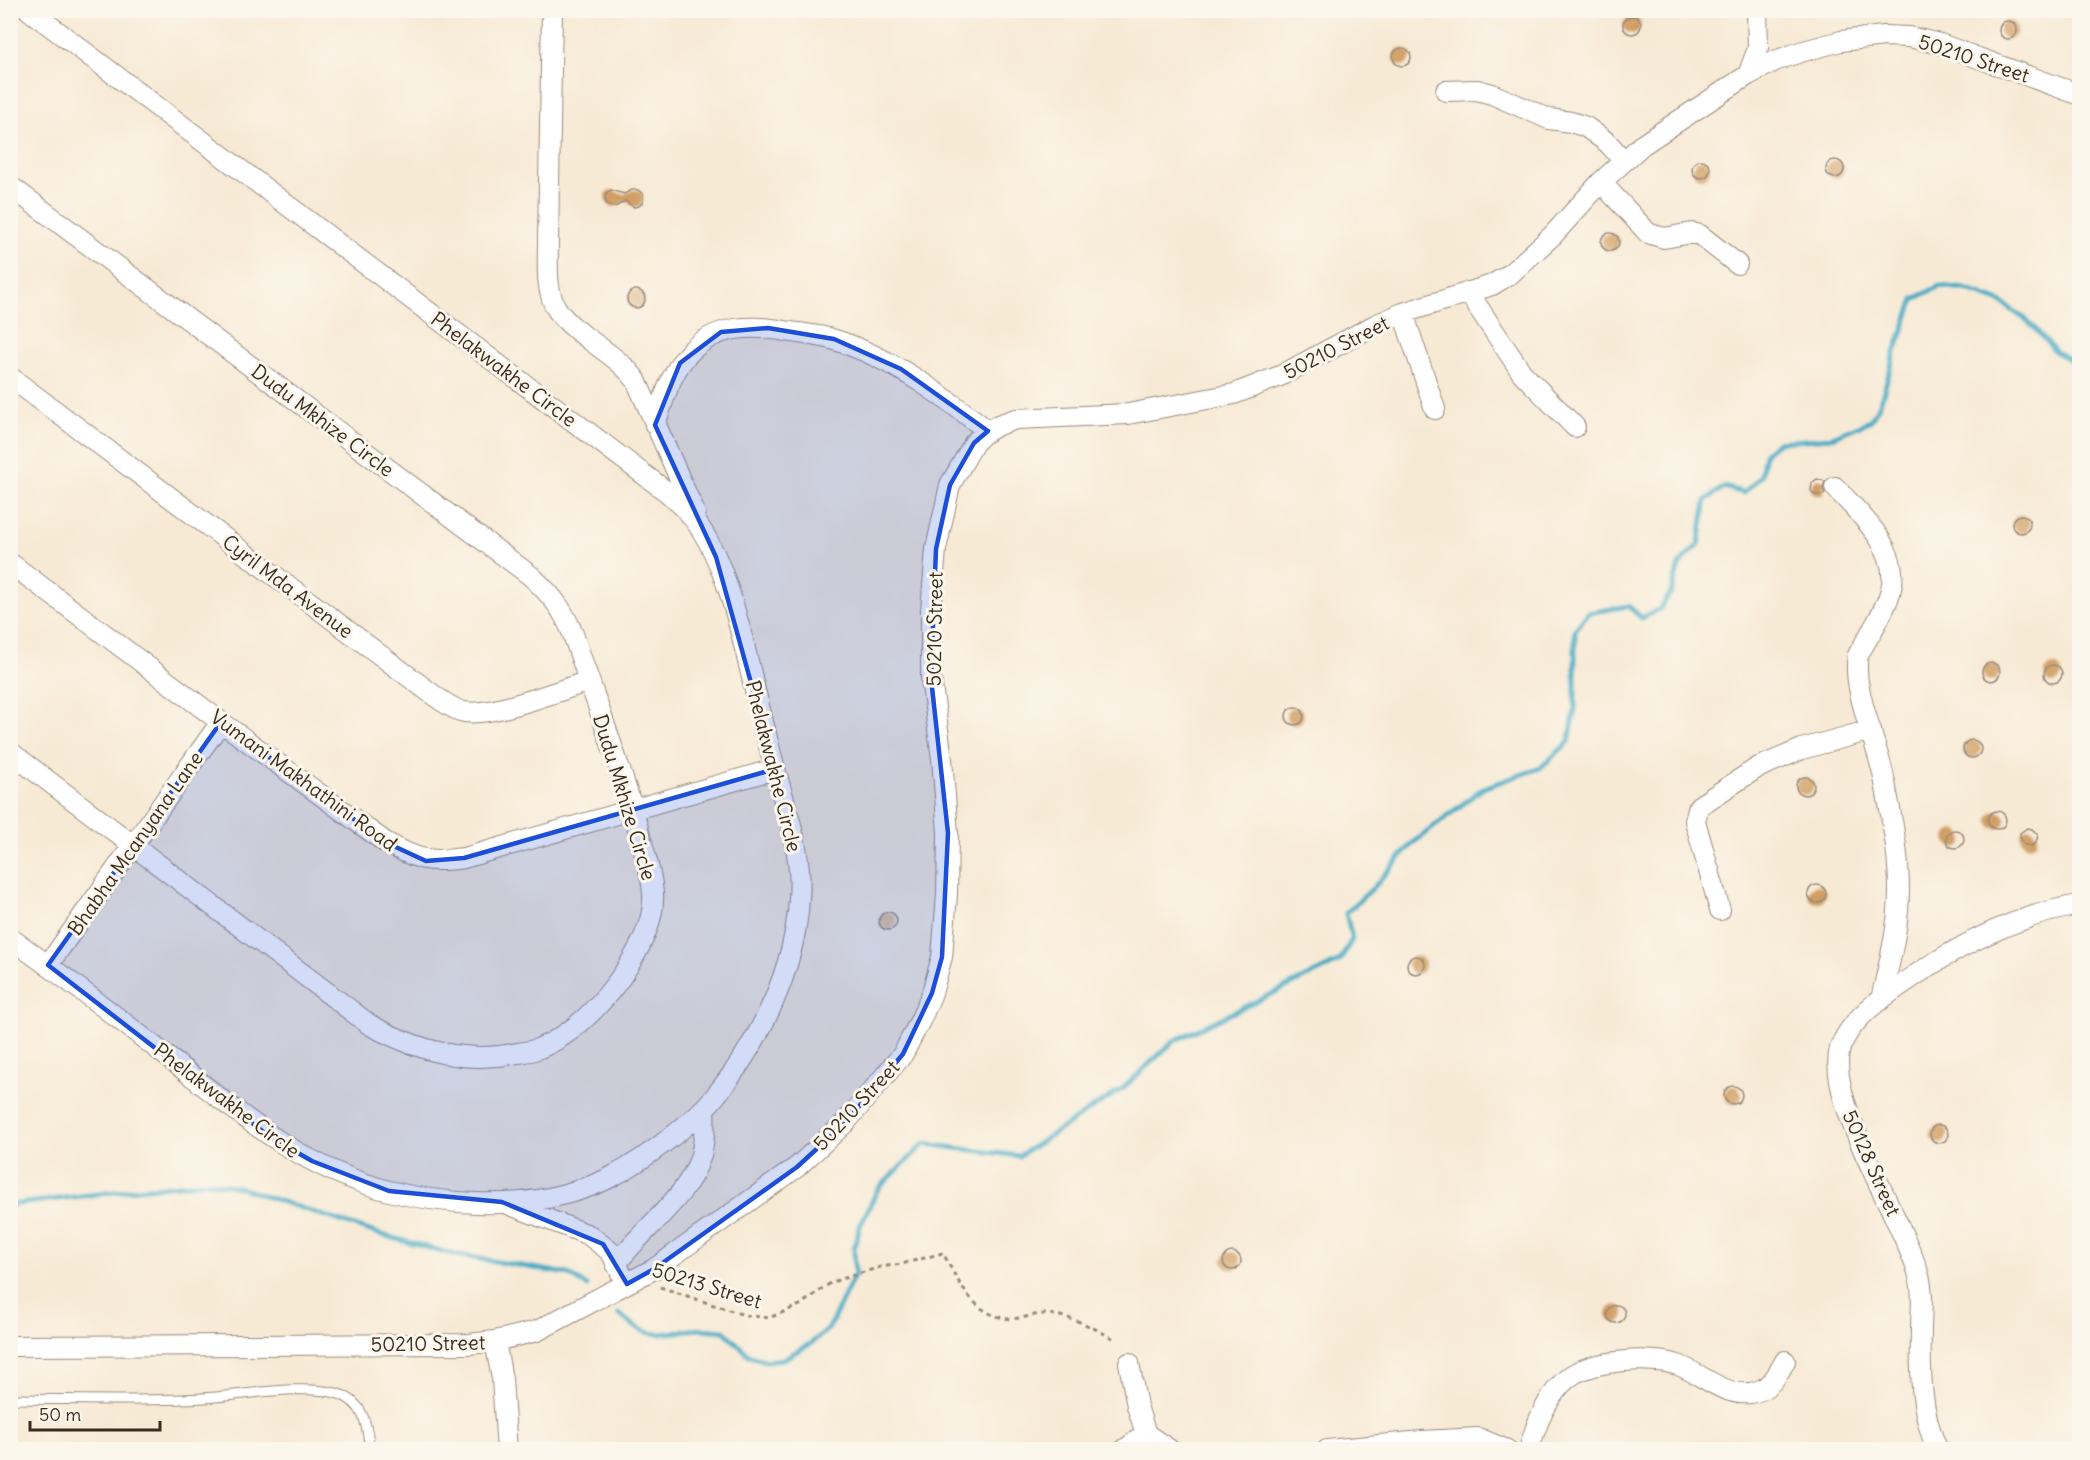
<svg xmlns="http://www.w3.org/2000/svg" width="2090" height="1460" font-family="Delius,sans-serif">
<rect width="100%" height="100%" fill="#fbf7ec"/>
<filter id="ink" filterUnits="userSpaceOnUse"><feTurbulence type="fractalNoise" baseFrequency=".0167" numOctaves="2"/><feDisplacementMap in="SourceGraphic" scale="12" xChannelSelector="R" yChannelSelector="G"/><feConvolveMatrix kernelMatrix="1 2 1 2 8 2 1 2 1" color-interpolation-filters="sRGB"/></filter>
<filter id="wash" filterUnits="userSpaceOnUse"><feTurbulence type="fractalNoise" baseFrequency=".008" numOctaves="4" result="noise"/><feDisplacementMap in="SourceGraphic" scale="24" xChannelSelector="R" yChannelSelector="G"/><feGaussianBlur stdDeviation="1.35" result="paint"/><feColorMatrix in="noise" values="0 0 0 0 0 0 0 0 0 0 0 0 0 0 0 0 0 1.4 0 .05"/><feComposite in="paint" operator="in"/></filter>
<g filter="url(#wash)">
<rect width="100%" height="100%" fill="#f7ead5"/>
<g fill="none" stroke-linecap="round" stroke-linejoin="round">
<path stroke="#44aac4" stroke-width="5" d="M10,1205l128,-16 71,-7 29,5 144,48 70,19 116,20 19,12
M619,1314c28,25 37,21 71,16 11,-2 23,0 34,1l26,25 17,5 16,-2 27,-15 19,-16 26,-54 -1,-25 6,-23 18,-37 46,-45 95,12 103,-67 52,-48 166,-80 12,-22 -6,-26 28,-26 38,-43 71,-56 57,-20 29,-26 6,-32v-80l13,-17 40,-7 14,12 18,-9 11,-16 8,-28 20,-21 7,-44 18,-13 20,6 17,-17 4,-23 13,-11 52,-4 40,-17 10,-17 15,-52 19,-53 26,-13 25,3 36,13 28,20 27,30 24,13"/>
</g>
<g id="blocks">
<path fill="#d19f63" d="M1623 25a9 9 0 1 1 18 0a9 9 0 1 1-18 0Z
M1999 30a9 9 0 1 1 18 0a9 9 0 1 1-18 0Z
M1393 57a9 9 0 1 1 18 0a9 9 0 1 1-18 0Z
M1692 169a9 9 0 1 1 18 0a9 9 0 1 1-18 0Z
M1826 169a9 9 0 1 1 18 0a9 9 0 1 1-18 0Z
M611,190l13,4 8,-4h6l5,4v8l-4,4 -5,1 -9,-6 -8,5 -5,1 -5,-3 -2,-5 1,-6z
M1601 242a9 9 0 1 1 18 0a9 9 0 1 1-18 0Z
M627 299a9 9 0 1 1 18 0a9 9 0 1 1-18 0Z
M1817,479l8,2 -2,8 2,5 -2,1h-8l-4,-4 1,-8z
M2012 524a9 9 0 1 1 18 0a9 9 0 1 1-18 0Z
M1982 672a9 9 0 1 1 18 0a9 9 0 1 1-18 0Z
M2044 674a9 9 0 1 1 18 0a9 9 0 1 1-18 0Z
M1286 716a9 9 0 1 1 18 0a9 9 0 1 1-18 0Z
M1963 749a9 9 0 1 1 18 0a9 9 0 1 1-18 0Z
M1796 786a9 9 0 1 1 18 0a9 9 0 1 1-18 0Z
M1988 820a9 9 0 1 1 18 0a9 9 0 1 1-18 0Z
M2027,828l5,1 6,6 -2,8 -5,3 -6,-1 -4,-5 -1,-7z
M1946 839a9 9 0 1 1 18 0a9 9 0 1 1-18 0Z
M1808 894a9 9 0 1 1 18 0a9 9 0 1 1-18 0Z
M879 921a9 9 0 1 1 18 0a9 9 0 1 1-18 0Z
M1407 965a9 9 0 1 1 18 0a9 9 0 1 1-18 0Z
M1724 1095a9 9 0 1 1 18 0a9 9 0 1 1-18 0Z
M1930 1134a9 9 0 1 1 18 0a9 9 0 1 1-18 0Z
M1223 1261a9 9 0 1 1 18 0a9 9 0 1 1-18 0Z
M1607 1314a9 9 0 1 1 18 0a9 9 0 1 1-18 0Z"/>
</g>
</g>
<g filter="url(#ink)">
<use href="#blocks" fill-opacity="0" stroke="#998a7a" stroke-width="1.5"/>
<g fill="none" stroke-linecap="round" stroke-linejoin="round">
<g stroke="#998a7a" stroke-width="11">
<path id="lane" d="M10,1399c64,0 129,3 193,-1 35,-2 104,-15 136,-4 26,9 28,32 31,56"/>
</g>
<g stroke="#998a7a" stroke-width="22">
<path id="street" d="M552,10l-4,232c0,21 -3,51 10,69 19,26 57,41 78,69l59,133
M1748,75l10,-27 -1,-38
M1446,91l31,-1 15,4 57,25 22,3 15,5 22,16 15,17
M1601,182l47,51 16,5 28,-5 8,2 37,29
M10,186l521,390c21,20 31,31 42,58 22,66 48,131 66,198 5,20 13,41 14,62 2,29 -16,60 -32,83 -21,29 -47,57 -81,71 -6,3 -14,4 -22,5 -54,11 -99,-2 -148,-28l-360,-273
M1468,292l54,81 53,54
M1403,313l32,96
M10,377l426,320c8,5 18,13 28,15 28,5 96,-22 125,-31
M655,425c9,-26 16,-55 36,-74 26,-26 61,-26 94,-20 17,3 35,4 50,9 57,18 107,55 153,91
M1835,487c23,26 62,58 57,97 -3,22 -23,51 -34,71 -7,35 21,91 27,128 8,41 17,86 13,128 -2,30 -11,60 -17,89
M10,563l211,159 164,120c33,18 42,21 79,16l311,-89
M1720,910l-25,-89 4,-15 58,-38 45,-19 69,-19
M10,938c52,37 103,76 154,116 73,57 132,112 225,137 52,13 124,18 176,3 16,-4 33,-10 48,-18 31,-16 83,-55 104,-82 44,-54 78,-125 82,-195 4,-45 -12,-87 -24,-130 -7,-26 -13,-52 -20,-79 -13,-53 -28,-129 -62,-172 -7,-10 -17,-18 -26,-26l-638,-482
M48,965l173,-243
M510,1205l79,30 22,17 10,21
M616,1264c26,-35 73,-67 85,-109 4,-16 4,-31 3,-46
M495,1341l7,38 5,71
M10,1346l459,-2 26,-3 42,-10 117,-62 143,-102 48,-44 58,-69 18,-35 11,-26 10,-36 5,-63 1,-61 -6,-74 -11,-81v-68l5,-61 14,-64 24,-42 9,-9 15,-9 18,-6 112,-5 106,-20 46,-18 95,-51 28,-12 89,-28 18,-11 43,-39 48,-53 41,-37 106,-70 27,-14 25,-9 41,-11 43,-5 25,1 31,7 140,51
M1129,1363l8,43 9,28
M1124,1450l22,-16 24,16
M1327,1450l95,-9 56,-3 29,12
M1529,1450c6,-24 19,-56 39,-72 20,-18 85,-22 110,-13 24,9 45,31 72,28 19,-2 27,-17 35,-32
M1938,1450c-18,-36 -18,-81 -17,-120 0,-18 3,-37 -2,-54 -14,-54 -100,-184 -77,-233 14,-30 46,-49 72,-67 49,-33 107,-62 166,-71"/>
</g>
<path stroke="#998a7a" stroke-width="3" stroke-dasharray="4.5 4.5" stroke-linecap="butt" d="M660,1287l84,28 25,3 31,-13 32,-23 48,-15 22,-3 41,-11c14,26 28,59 61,65 13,3 28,-4 41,-4 25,1 47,13 69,25"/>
<use href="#lane" stroke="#fff" stroke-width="9"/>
<use href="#street" stroke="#fff" stroke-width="20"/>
</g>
</g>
<path fill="#1d4ed8" fill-opacity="0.2" stroke="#1d4ed8" stroke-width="4.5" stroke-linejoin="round" d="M768,328l66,11 67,30 87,62 -14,12 -24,42 -14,64 -5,129 17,155 -6,124 -10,36 -29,61 -58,69 -48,44 -143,102 -27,15 -24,-40 -101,-42 -113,-11 -77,-30 -42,-24 -222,-172 173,-243 164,120 41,19 38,-3 311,-89 -59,-212 -61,-132 25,-62 41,-31z"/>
<g text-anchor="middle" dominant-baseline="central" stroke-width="6" stroke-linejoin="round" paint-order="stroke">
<g font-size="20" fill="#3b2a1e" stroke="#fbf7ec">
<text transform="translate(1974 58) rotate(18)">50210 Street</text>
<text transform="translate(1336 347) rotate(-27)">50210 Street</text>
<text transform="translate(504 369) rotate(37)">Phelakwakhe Circle</text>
<text transform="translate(323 420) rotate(37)">Dudu Mkhize Circle</text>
<text transform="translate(288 586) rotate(37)">Cyril Mda Avenue</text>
<text transform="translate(934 629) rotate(-89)">50210 Street</text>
<text transform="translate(774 766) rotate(76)">Phelakwakhe Circle</text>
<text transform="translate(304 780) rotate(36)">Vumani Makhathini Road</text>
<text transform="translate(625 797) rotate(73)">Dudu Mkhize Circle</text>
<text transform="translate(135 843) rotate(-55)">Bhabha Mcanyana Lane</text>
<text transform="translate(227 1100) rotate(37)">Phelakwakhe Circle</text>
<text transform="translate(856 1105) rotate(-47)">50210 Street</text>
<text transform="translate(1872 1163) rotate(66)">50128 Street</text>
<text transform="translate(707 1285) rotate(17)">50213 Street</text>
<text transform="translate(428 1343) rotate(-1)">50210 Street</text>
</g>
</g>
<rect width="2090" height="1460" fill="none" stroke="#fbf7ec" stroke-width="36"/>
<path d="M30 1421v9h130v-9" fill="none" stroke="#3b2a1e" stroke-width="3"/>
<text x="39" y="1421" font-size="18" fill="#3b2a1e" stroke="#fbf7ec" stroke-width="4.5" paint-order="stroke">50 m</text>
</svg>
